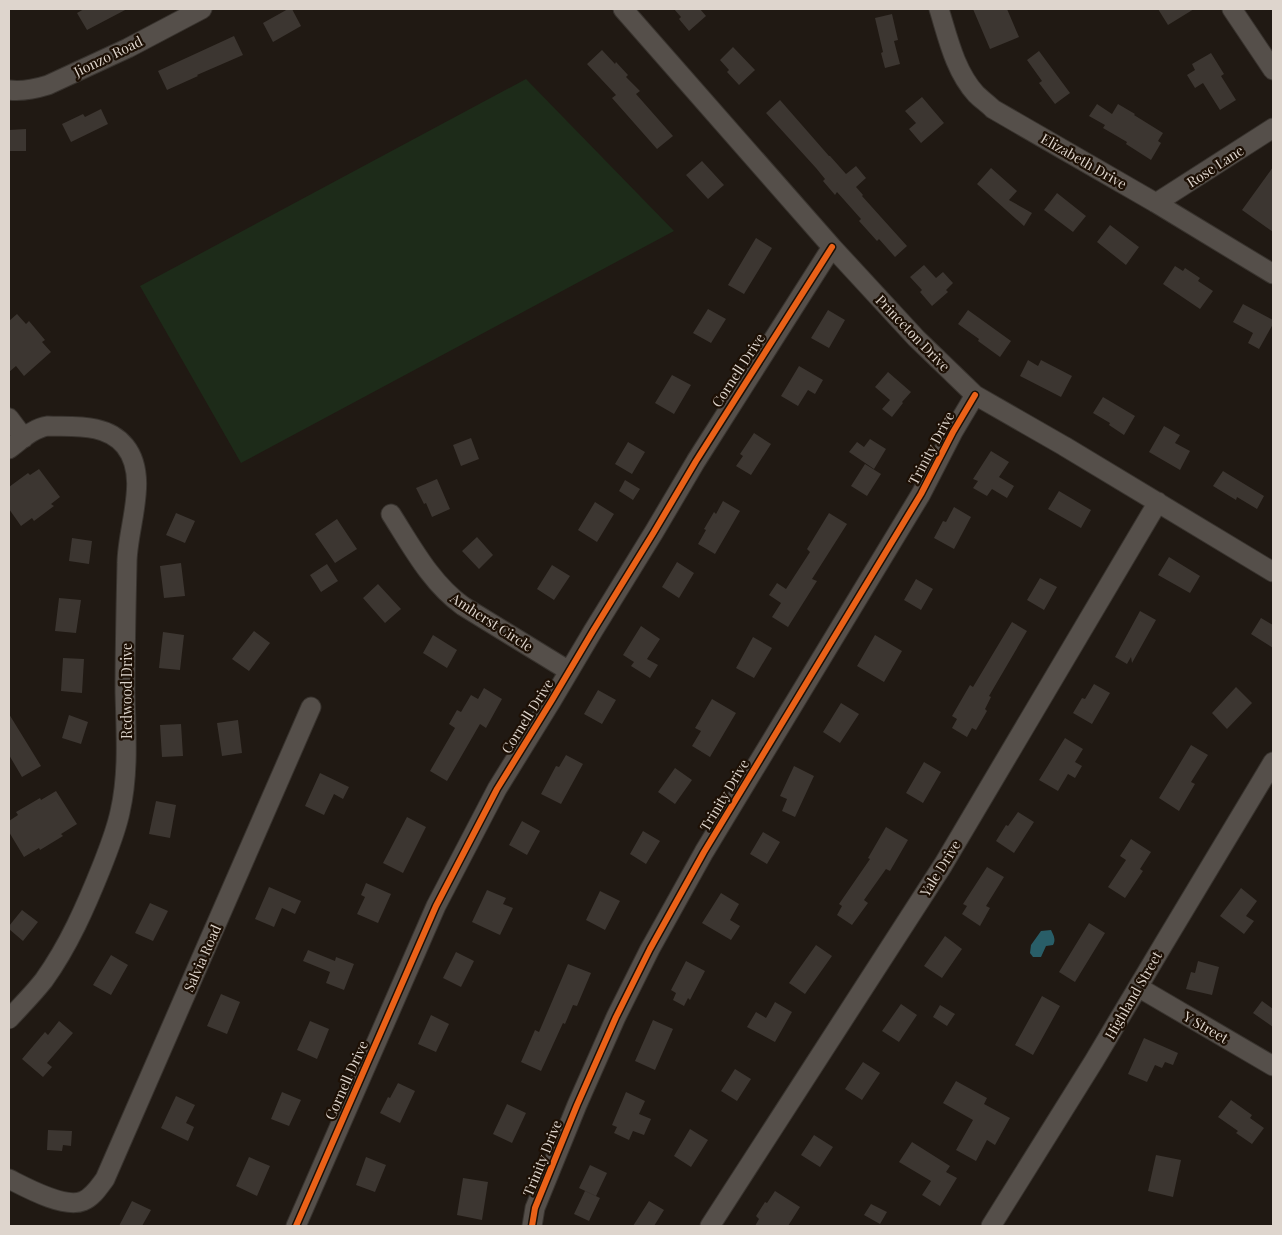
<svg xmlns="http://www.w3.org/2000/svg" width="1282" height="1235" font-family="'Playfair Display',serif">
<rect width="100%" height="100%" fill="#201913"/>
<path fill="#1d2b19" d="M526,79l148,152 -433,232 -101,-177z"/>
<path fill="#295e68" d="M1051,930c3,6 5,10 2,15l-7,1 -5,11h-8l-3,-4 1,-8 10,-14z"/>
<path fill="#3c3631" d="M84,9h43l-40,21 -10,-17z
M288,9h4l9,17 -28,16 -10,-19z
M674,9h26l6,7 -17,15 -10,-12 2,-2z
M973,9h34l12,28 -29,12z
M1158,9h36l-26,16z
M892,14l6,26 -4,1 6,23 -15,4 -4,-15 2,-1 -8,-34z
M234,36l9,19 -46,20 1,1 -31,14 -9,-19z
M733,47l22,23 -16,15 -12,-13 2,-2 -9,-10z
M602,50l13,14 1,-2 12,13 -2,2 14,14 -4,3 37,42 -16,13 -45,-51 4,-3 -29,-31z
M1039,51l31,42 -15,11 -16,-21 3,-2 -15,-21z
M1211,53l13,21 -3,2 15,24 -16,10 -17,-27 -8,5 -8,-13 8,-5 -3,-6z
M922,97l22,26 -23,20 -12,-14 7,-6 -11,-12z
M780,100l49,56h1l16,18 10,-8 10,12 -10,9 7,8 -1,1 45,50 -12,11 -16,-18 -2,2 -18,-20 2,-2 -24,-27 -2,3 -12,-14 2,-2 -9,-11 -50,-55z
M1097,104l15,10 6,-10 17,10 -1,1 29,18 -5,8 3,2 -10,17 -25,-16 1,-2 -24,-14 2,-3 -16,-9z
M101,109l7,15 -37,18 -9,-18 21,-10 2,3z
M26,129v22h-17v-21z
M702,161l22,24 -16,14 -22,-24z
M1273,167v65l-31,-22z
M991,168l26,23 -8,9 23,13 -8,13 -47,-42z
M1057,193l29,23 -13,16 -29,-22z
M1110,225l29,22 -13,18 -29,-23z
M756,238l16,10 -28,46 -16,-9z
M924,265l12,13 7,-6 10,11 -7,7 2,2 -16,14 -12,-14 2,-2 -12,-13z
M1175,266l8,5 2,-3 15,10 -2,3 15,10 -13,18 -37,-25z
M1243,304l30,16v4l-14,25 -11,-6 5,-10 -20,-11z
M708,309l18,10 -15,24 -18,-10z
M828,310l17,10 -16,28 -18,-10z
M968,310l43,31 -11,16 -22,-16 1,-2 -21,-15z
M17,314l9,10 3,-3 16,19 -3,2 9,10 -27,24 -8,-10 -7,6v-51z
M1028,360l10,6 3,-6 31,16 -11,21 -41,-21z
M799,366l24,14 -8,14 -7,-4 -10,16 -17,-10z
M888,372l23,20 -9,10 1,1 -11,14 -10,-8 8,-9 -15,-13z
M672,375l19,10 -17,29 -19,-11z
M1103,397l32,19 -11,19 -15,-10 1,-2 -17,-10z
M1164,426l16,9 -5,8 15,8 -10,19 -31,-18z
M754,433l17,11 -20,31 -15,-9 7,-10 -3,-2z
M471,438l8,21 -18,7 -8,-21z
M870,439l16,10 -12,20 -25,-17 8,-10 7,5z
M628,442l17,10 -13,22 -17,-10z
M991,451l18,11 -10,15 15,9 -7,12 -15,-9 -5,7 -14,-8 5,-7 -5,-2z
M865,464l16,10 -14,22 -16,-10z
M39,469l21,28 -9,7 3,2 -20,15 -2,-3 -11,8 -12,-17v-22l19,-14 2,2z
M1223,471l41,25 -7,13 -20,-12 -1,3 -23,-14z
M437,479l13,30 -18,8 -6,-14 -2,1 -8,-16z
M625,480l15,9 -7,11 -14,-9z
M1059,491l32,19 -10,18 -33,-19z
M723,501l17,10 -25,43 -17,-10 8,-14 -2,-1 10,-17 2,2z
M595,502l19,12 -17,28 -19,-12z
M954,507l17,10 -17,32 -20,-11 9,-17 3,1z
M176,513l19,8 -10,22 -19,-8z
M829,513l18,11 -35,55 5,2 -29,46 -16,-10 9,-14 -12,-8 8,-12 9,6 24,-37 -3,-3z
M337,519l20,30 -22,14 -20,-29z
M477,537l16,18 -14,14 -17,-18z
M72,538l20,3 -3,23 -20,-3z
M1169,557l31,19 -10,17 -32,-18z
M677,562l17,11 -15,25 -17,-11z
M181,563l4,33 -21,2 -4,-32z
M327,564l11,17 -17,11 -11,-17z
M552,565l18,11 -16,24 -17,-11z
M1040,578l17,9 -13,23 -17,-10z
M916,579l17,10 -12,21 -17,-10z
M378,584l23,25 -16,14 -22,-25z
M59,598l22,2 -5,33 -21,-2z
M1140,611l16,9 -24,43 -1,-6 -4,7 -12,-7z
M1261,618l12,7v23l-22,-14z
M1012,622l15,9 -38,65 2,1 -6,12 2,2 -11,19 -4,-2 -5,9 -15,-9 5,-9 -5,-3 18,-31 3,2z
M641,626l19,13 -13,20 11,6 -8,13 -19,-12 3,-4 -11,-7z
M254,631l16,12 -21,28 -17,-12z
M163,632l21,3 -4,35 -21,-2z
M433,635l24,15 -10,18 -24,-15z
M875,635l27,16 -18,31 -27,-16z
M753,637l19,11 -18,30 -18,-10z
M63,658l21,1 -2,34 -21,-2z
M1094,684l16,9 -18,31 -19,-11 9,-15 3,1z
M1236,687l16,16 -25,26 -15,-16z
M484,688l18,11 -16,29 -6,-4 -33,57 -17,-10 25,-43 -6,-4 8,-14 4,2 10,-17 7,4z
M598,690l18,10 -14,24 -18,-10z
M712,699l24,14 -26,44 -18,-11 9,-15 -6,-3z
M841,703l18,11 -19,29 -17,-11z
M9,714l32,52 -19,11 -13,-22z
M69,715l19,7 -7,22 -19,-6z
M238,720l4,33 -20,3 -5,-33z
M181,724l2,32 -21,1 -2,-32z
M1065,738l18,11 -8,13 7,4 -7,12 -7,-4 -10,17 -19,-11z
M1191,745l17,10 -17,27 4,2 -16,27 -20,-13z
M566,755l17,9 -22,40 -20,-10 15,-28 3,1z
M924,762l17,10 -18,31 -17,-10z
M794,766l20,10 -19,41 -13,-6 5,-12 -7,-3z
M675,768l17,12 -17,24 -17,-12z
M320,773l29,14 -6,12 -9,-5 -10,21 -19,-9z
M56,791l21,33 -16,10 2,2 -23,14 -1,-2 -15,9 -15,-25v-11l9,-6 -2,-3 24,-14 1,2z
M156,801l20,4 -6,33 -21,-4z
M1018,812l16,10 -20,31 -18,-12 10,-16 2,1z
M407,817l19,10 -23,46 -20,-10z
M522,821l18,10 -13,24 -18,-10z
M886,827l22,13 -18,31 -4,-2 -22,31 4,3 -16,22 -15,-10 5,-9 -3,-2 31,-45 -2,-1z
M643,831l17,10 -14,23 -16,-10z
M763,832l17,10 -13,22 -17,-10z
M1131,839l20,13 -11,17 3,2 -18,27 -17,-11 18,-27 -6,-4z
M987,867l17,10 -18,29 4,2 -10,18 -18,-12 5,-8 -4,-2z
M366,883l25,11 -13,29 -21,-9 8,-17 -4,-2z
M269,887l32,14 -6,13 -13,-6 -8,19 -19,-8z
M1241,888l16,13 -11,15 8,5 -10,13 -24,-18z
M487,890l19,8 -3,6 10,4 -13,27 -28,-13z
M600,891l20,10 -15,29 -19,-10z
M721,893l18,11 -9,16 10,6 -9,14 -29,-17z
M150,903l18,8 -15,30 -18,-8z
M22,910l16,12 -15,19 -14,-12v-3z
M1089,923l16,10 -30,49 -16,-10z
M945,936l17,13 -20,29 -18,-12z
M816,945l16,11 -27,38 -16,-11z
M308,950l27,11 1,-4 18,7 -10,26 -18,-7 4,-11 -27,-11z
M456,952l18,9 -13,26 -18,-9z
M111,955l17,10 -17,30 -18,-10z
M686,961l19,10 -15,29 -2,-2 -4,8 -11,-6 3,-7 -5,-3z
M1198,961l21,6 -7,28 -26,-6 5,-17 4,1z
M568,964l23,9 -14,33 -4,-1 -8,19 -2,-1 -22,48 -20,-9 14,-32 4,2z
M221,994l19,8 -13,32 -20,-8z
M1042,996l18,10 -27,49 -18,-10z
M1262,1001l11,8v18l-20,-14z
M775,1002l17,10 -17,30 -28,-15 9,-15 10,6z
M901,1004l16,11 -18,27 -17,-11z
M940,1005l15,9 -8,12 -14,-9z
M431,1015l18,9 -13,28 -18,-8z
M653,1020l20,9 -18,41 -20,-9z
M59,1021l14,12 -26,30 5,4 -9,10 -21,-18 23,-27 3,3z
M310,1021l19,8 -12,30 -20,-9z
M1144,1038l34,15 -5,12 -8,-3 -3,6 -7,-3 -8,17 -19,-8z
M863,1062l17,11 -18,27 -17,-11z
M735,1069l16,10 -14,22 -16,-10z
M956,1081l31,17 -3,6 26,14 -15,27 -8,-5 -11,21 -20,-11 17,-30 -30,-17z
M398,1083l17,8 -15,32 -20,-10 8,-16 2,1z
M282,1092l19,8 -12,26 -18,-7z
M626,1092l19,9 -6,13 12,5 -7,16 -11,-4 -4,9 -15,-7 3,-6 -5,-2z
M176,1096l19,9 -9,18 8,4 -6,14 -27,-13z
M1231,1100l21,15 -2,3 14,10 -12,16 -16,-11 2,-2 -20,-14z
M507,1104l19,9 -14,30 -19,-9z
M690,1129l18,11 -17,27 -17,-11z
M48,1130l24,1 -1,15 -8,-1 -1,6 -15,-1z
M814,1135l19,12 -13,20 -19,-12z
M912,1142l38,24 -4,6 11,6 -17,28 -18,-11 9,-14 -32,-19z
M1156,1155l25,5 -8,37 -25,-6z
M249,1157l21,9 -13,30 -21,-10z
M366,1157l20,8 -11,27 -19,-7z
M590,1165l17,8 -11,23 -17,-8z
M463,1178l25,4 -6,38 -25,-5z
M585,1191l15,7 -11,23 -15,-7z
M775,1191l25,16 -12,19h-33l4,-7 -3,-3 9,-14 2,1z
M132,1201l19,9 -9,16h-23z
M649,1201l15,9 -10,16h-21z
M871,1204l16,8 -7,12 -16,-9z"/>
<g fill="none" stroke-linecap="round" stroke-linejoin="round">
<g stroke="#38332e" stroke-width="21">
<path id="minor" d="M623,9l209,238 84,91 59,57 89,51 209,126
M939,9c9,29 16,62 37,85 5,5 12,10 17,15l163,94 117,71
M1232,9l41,61
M9,90c13,2 26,-1 39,-5l80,-37 74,-39
M1156,203l117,-75
M9,418l15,20
M9,449c12,-9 24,-21 39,-23 26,1 59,-3 77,20 25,31 2,81 2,117 -1,43 -2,86 -2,129 1,40 4,81 -5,120 -4,19 -11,36 -18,54 -16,40 -33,79 -58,114 -11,14 -23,26 -35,39
M391,514c21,33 40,69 72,92l106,65
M1138,987l135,79
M9,1179c16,8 55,30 74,22 10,-4 16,-14 22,-22l206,-472
M296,1226l140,-320 61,-117 55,-89 41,-69 61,-99 42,-71 136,-214
M532,1226l3,-18 42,-103 39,-88 34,-68 54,-97 217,-358 32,-62 22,-37
M710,1226l233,-361 215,-363
M991,1226l103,-165 69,-116 110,-183"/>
</g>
<use href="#minor" stroke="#554f4a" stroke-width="19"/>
<g stroke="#1d1005" stroke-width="9">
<path id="cycleway" d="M296,1226l140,-320 61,-117 55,-89 41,-69 61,-99 42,-71 136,-214
M532,1226l3,-18 42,-103 39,-88 34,-68 54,-97 217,-358 32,-62 22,-37"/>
</g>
<use href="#cycleway" stroke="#ea6118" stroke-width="6"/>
</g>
<g text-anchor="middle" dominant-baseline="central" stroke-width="4.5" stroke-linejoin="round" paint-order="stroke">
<g font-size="14" fill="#ded5cd" stroke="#1d1005">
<text transform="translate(108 56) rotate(-26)">Jionzo Road</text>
<text transform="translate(1084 161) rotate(30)">Elizabeth Drive</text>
<text transform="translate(1215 166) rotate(-33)">Rose Lane</text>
<text transform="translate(913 333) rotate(46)">Princeton Drive</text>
<text transform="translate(738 370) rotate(-57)">Cornell Drive</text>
<text transform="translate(931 448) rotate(-62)">Trinity Drive</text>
<text transform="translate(492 622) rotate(33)">Amherst Circle</text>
<text transform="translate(126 691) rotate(-90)">Redwood Drive</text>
<text transform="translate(527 716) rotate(-58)">Cornell Drive</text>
<text transform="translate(724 795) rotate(-59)">Trinity Drive</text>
<text transform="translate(940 868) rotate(-58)">Yale Drive</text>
<text transform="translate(202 958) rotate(-66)">Salvia Road</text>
<text transform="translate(1133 995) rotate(-60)">Highland Street</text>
<text transform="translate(1206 1027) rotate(30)">Y Street</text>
<text transform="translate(346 1080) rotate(-66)">Cornell Drive</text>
<text transform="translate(542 1158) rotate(-68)">Trinity Drive</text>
</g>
</g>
<rect width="1282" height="1235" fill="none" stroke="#ded5cd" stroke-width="20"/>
</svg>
